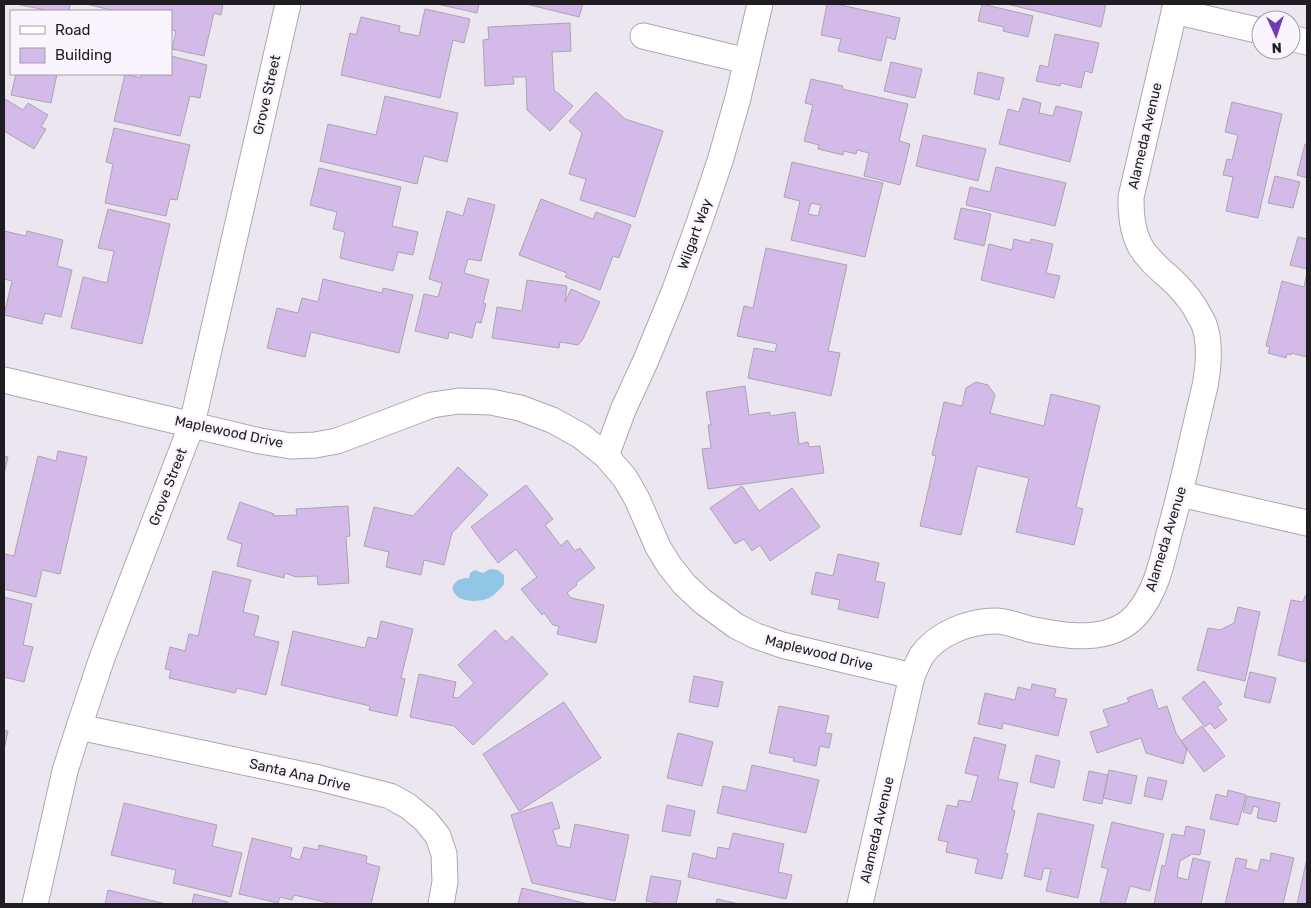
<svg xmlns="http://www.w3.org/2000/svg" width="1311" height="908" font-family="Rubik,sans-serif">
<rect width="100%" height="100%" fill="#ece6f1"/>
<path fill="#91c7e5" d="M490,569l8,1 6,5v9c-4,5 -9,11 -15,14 -9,4 -28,5 -34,-4 -7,-10 5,-17 14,-16l1,-5 5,-3 8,3z"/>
<path fill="#d3bae9" stroke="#aaa5af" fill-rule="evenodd" d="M16,4h54l-1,7h-19z
M86,4h137l-2,11 -7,-2 -10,43 -32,-7 4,-18 -5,-1v-19h-56z
M437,4h42l-2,9z
M526,4h57l-4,13z
M827,4h9l64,14 -5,22 -8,-3 -6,24 -43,-10 3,-12 -20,-4z
M982,4l51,12 -5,21 -25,-6 1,-4 -26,-6z
M1007,4h99l-5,23z
M425,9l45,10 -6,24 -11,-3 -13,58 -99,-23 9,-42 6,2 5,-18 39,9 -1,6 20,4z
M570,23l1,28 -19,1 2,38 19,16 -23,25 -23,-21 -1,-33h-13l1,7 -29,2 -2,-46 6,-1 -1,-12z
M1055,34l44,9 -7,30 -7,-2 -4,17 -20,-5 -1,3 -24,-5 4,-16 8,2z
M171,56l36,9 -7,33 -10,-2 -10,40 -66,-15 11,-47 16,4v-4h30z
M891,62l31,7 -7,29 -31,-7z
M978,72l26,6 -5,22 -25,-6z
M16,74h41l-6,29 -40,-8z
M811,79l32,7 -1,3 66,15 -9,37 11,3 -10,41 -36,-9 5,-23 -12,-3 -1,4 -12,-3 -1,4 -25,-6 1,-4 -15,-4 9,-36 -8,-2z
M596,92l29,27 38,12 -28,86 -55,-17 6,-21 -17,-5 13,-41 -13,-12z
M385,96l73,17 -11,49 -23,-6 -7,28 -97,-23 8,-37 48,11z
M1023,98l18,5 -2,10 14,3 3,-10 26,6 -12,50 -71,-18 9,-35 11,3z
M5,99l18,11 5,-7 20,12 -7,12 5,2 -12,20 -30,-18v-29z
M1232,102l50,12 -24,104 -32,-7 7,-34 -10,-2 4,-16 5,1 6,-25 -13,-3z
M114,128l76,17 -13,55 -7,-1 -4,17 -61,-13 8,-39 -7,-2z
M923,135l63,14 -8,32 -62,-15z
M1305,144h2v34l-10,-3z
M792,162l91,21 -18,74 -74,-17 9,-39 -16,-4zM811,203l10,2 -3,11 -10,-2z
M996,167l70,16 -11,43 -89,-21 4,-18 20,5z
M319,168l82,19 -9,39 26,6 -5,23 -15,-3 -5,19 -53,-13 5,-26 -12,-3 4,-17 -27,-7z
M1275,176l25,6 -7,26 -25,-5z
M468,198l27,7 -14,56 -13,-2 -4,14 25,7 -6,23 3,1 -5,19 -5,-1 -4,16 -23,-6 -1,7 -33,-8 9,-37 14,3 4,-14 -13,-4 18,-68 16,5z
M541,199l52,20 3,-7 35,13 -12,33 -6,-2 -13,34 -35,-13 2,-4 -48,-18z
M961,208l30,6 -7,32 -30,-7z
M108,209l62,15 -28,120 -71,-16 12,-51 24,6 7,-32 -16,-3z
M4,231l22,5 1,-5 36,9 -6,26 15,4 -11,47 -16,-4 -3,11 -38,-9 8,-34 -8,-2z
M1298,237l9,2v30l-17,-4z
M1014,239l16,4 1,-4 22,5 -7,29 14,3 -6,22 -73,-18 8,-36 23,6z
M766,248l81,17 -19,86 12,2 -9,43 -83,-18 6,-30 21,4 2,-8 -40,-8 7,-30 9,2z
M1307,272v85l-16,-4v2l-4,-1 -1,4 -18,-5 2,-6 -4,-1 16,-65 22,6z
M323,279l59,14 1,-5 30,7 -14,58 -88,-21 -6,25 -38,-9 10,-40 21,5 4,-15 16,4z
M527,280l40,6 -2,16 6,-13 29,13 -17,37 -5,6 -18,-3 -1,6 -67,-10 5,-31 25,4z
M976,382l12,3 7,10 -5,18 54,13 7,-32 49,12 -24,101 7,2 -9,36 -58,-13 13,-54 -52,-12 -16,69 -41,-9 16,-70 -4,-1 12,-53 18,4 4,-18z
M745,386l4,29 21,-3v4l25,-4 4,32 9,-2 1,5 11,-1 4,27 -116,16 -6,-40 9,-1 -3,-23h3l-5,-33z
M58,451l29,6 -27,117 -18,-4 -6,27 -32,-8v-35l10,2 24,-100 18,5z
M4,456l4,1 -4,17z
M458,467l30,28 -36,38 -8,32 -20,-5 -3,15 -35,-8 3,-15 -25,-6 10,-39 39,9z
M526,485l27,34 -8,6 16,21 6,-6 8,11 5,-3 15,20 -19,15 1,2 -10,8 4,5 33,7 -8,38 -39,-9 2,-8 -6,-1 -9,-12 -2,2 -21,-26 16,-12 -21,-28 -18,14 -27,-36z
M742,486l17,25 33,-23 28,39 -50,34 -10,-16 -8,6 -8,-12 -9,5 -25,-36z
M240,502l34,12 -1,2 24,-1 -1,-6 52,-3 2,30 -4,1 3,46 -31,2 -1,-9 -21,1 -11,-4 -1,5 -47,-12 5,-22 -15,-5z
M838,554l41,9 -4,18 10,2 -7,35 -40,-9 2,-9 -29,-6 5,-22 17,4z
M213,571l38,9 -8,32 16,4 -5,20 25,6 -13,53 -29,-7 -2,5 -66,-15 2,-8 -6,-1 5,-22 15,4 4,-17 9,2z
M1305,596h2v59l-2,7 -27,-7 13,-55 12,2z
M4,597l28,7 -9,41 10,2 -9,35 -20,-5z
M1238,607l22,5 -15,69 -48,-11 11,-42 12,2 14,-7z
M381,621l32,8 -12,49 4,1 -8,37 -28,-6 1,-4 -89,-21 12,-54 72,17 3,-11 9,2z
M495,630l11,12 6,-6 36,38 -75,71 -19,-19 -44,-9 9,-43 37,8 -3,15 5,1 16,-15 -16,-18z
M1250,672l26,6 -6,25 -26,-6z
M694,676l29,6 -5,25 -29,-5z
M1204,681l18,23 -5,3 10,13 -12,9 -5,-6 -5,4 -23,-29z
M1032,684l24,5 -2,8 13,2 -9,37 -55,-13 -1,6 -24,-5 7,-31 30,7 3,-13 13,3z
M1152,689l6,20 9,-3 9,27 11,16 -4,15 -37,-11 -5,-15 -44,15 -7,-21 19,-6 -6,-16 26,-8 -2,-4z
M564,702l37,56 -82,53 -36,-57z
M779,706l50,10 -4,17 7,1 -3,14 -9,-2 -4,20 -23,-5 1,-3 -25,-5z
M1202,726l23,30 -21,16 -23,-31z
M4,730l4,1 -4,19z
M678,733l35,9 -11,44 -35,-8z
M974,737l32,8 -8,34 20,4 -6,27 3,1 -10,42 3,1 -6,25 -27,-6 3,-14 -32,-7 2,-10 -10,-2 9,-35 10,2 2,-7 12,2 7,-26 -13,-3z
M1036,755l24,6 -6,27 -24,-6z
M752,765l67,15 -13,53 -89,-20 6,-27 23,5z
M1109,770l28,6 -6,28 -28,-6z
M1089,771l19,4 -6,29 -19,-4z
M1148,777l19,4 -5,19 -18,-4z
M1228,790l18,5 -8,30 -28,-6 6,-25 11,3z
M1247,796l33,7 -4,19 -19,-4 2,-10 -5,-2 -3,8 -8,-2z
M552,802l8,26 -7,2 4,15 13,3 5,-24 54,11 -14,66 -83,-18 -21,-68z
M124,803l93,22 -5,21 30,7 -11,44 -58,-14 3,-13 -65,-15z
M667,805l28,6 -5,25 -28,-5z
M1038,813l56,12 -16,73 -32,-7 5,-22 -7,-1 -3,12 -17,-4z
M1112,822l52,12 -14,57 -20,-5 -5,18h-14l-11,-2 8,-33 -7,-2z
M1186,826l19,4 -5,25 -8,-1 -12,7 -3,16 11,3 5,-22 17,4 -9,42h-47l8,-39 3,1 7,-32 12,2z
M733,833l51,11 -6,28 14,3 -6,24 -98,-22 5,-24 23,6 2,-12 11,2z
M252,838l40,10 -2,9 10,3 4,-13 14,3 1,-5 48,11 -1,7 14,4 -9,37h-42v-1l-35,-8 -2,5 -12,-3 -2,6 -39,-9z
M1271,853l23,5 -11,46h-58l11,-46 11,2 -2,8 13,3 3,-12 9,2z
M1307,858v46h-10z
M651,876l30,5 -5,23h-12l-18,-3z
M522,888l66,16h-70z
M108,890l58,14h-61z
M194,894l34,8v2h-36z
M717,899l22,5h-23z"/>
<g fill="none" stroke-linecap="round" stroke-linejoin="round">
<g stroke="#aca7b0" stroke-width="27">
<path id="street" d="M1174,11l87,20
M643,36l104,25
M1291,38l16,4
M4,380l256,61 31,5 24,-1 22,-4 95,-36 27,-4 32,1 29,6 32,12 29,16 25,20 19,22 12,21 21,48 11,18 15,19 18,17 34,25 20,10 26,9 130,31
M606,456l17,-46 23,-50 28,-68 25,-69 21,-62 18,-63 22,-94
M1180,494l127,29
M79,727l240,51 71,18 18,10 18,15 12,15 6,18 1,28 -4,22
M35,904l30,-133 14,-44 23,-69 90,-234 96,-420
M860,904l52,-228c3,-7 6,-14 10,-21 16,-22 47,-34 74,-34 10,0 23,5 33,8 34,7 82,16 108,-15 19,-22 25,-52 32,-80 14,-49 24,-99 36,-148 3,-16 5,-33 2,-50 -1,-7 -4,-15 -8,-21 -6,-13 -15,-23 -25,-33 -12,-11 -26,-22 -34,-36 -8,-16 -9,-32 -9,-49l45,-193"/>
</g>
<use href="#street" stroke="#fff" stroke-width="25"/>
</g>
<g text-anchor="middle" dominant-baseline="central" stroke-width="5" stroke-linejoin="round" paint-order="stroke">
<g font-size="14" fill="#1f1d21" stroke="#f9f4fe">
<text transform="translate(267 95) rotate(-77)">Grove Street</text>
<text transform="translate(1145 136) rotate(-77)">Alameda Avenue</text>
<text transform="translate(695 234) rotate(-70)">Wilgart Way</text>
<text transform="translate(229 432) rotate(12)">Maplewood Drive</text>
<text transform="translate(168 487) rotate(-69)">Grove Street</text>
<text transform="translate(1166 539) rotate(-73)">Alameda Avenue</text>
<text transform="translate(819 653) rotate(14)">Maplewood Drive</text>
<text transform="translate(300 775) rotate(13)">Santa Ana Drive</text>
<text transform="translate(877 830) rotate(-77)">Alameda Avenue</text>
</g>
</g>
<rect width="1311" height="908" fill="none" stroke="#1f1d21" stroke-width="10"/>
<rect x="10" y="10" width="162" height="65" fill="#f9f4fe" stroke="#a29ea6"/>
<rect x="20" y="26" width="25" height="8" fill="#ffffff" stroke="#a29ea6"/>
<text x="55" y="35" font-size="15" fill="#1f1d21">Road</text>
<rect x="20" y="48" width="25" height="15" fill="#d3bae9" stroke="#a29ea6"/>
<text x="55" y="60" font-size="15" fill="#1f1d21">Building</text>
<g transform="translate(1276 35) rotate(177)"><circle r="24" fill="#f9f4fe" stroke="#a29ea6"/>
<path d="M0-4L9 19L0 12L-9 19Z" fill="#713bb1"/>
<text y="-8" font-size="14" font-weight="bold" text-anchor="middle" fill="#1f1d21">N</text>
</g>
</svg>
